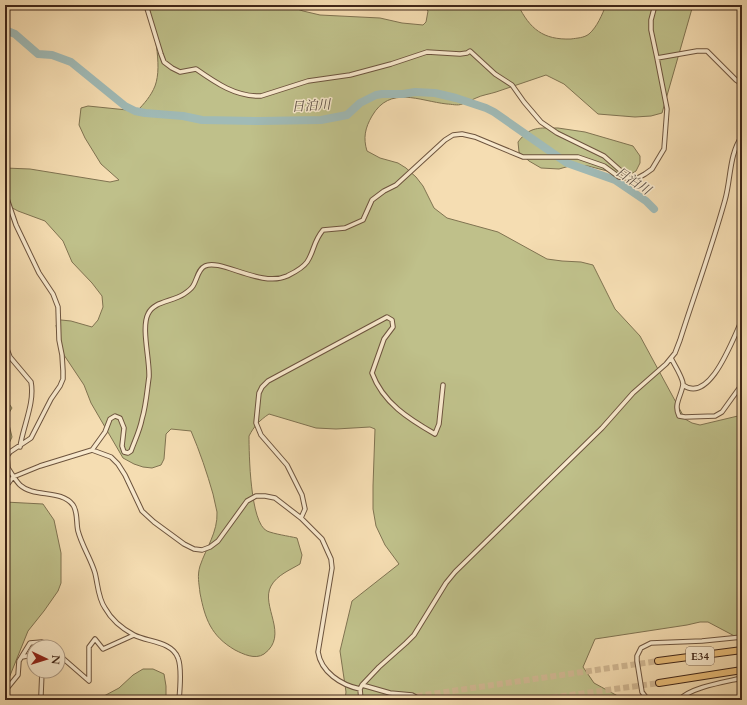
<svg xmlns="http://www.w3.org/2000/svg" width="747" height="705" font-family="Cardo,'Noto Serif JP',serif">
<rect width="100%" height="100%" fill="#f5ddb2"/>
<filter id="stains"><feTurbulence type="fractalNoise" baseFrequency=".005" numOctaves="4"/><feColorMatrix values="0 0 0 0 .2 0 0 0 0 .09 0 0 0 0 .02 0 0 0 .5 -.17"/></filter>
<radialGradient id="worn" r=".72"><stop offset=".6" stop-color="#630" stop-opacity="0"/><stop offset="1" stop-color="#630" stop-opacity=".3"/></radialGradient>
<path fill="#bfc08a" stroke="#807351" d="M148,5h138l17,6 17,4 60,3 22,5 21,2 3,-3 2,-11 -5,-6h95c12,24 25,35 53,34 6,-1 13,-1 18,-5 8,-7 13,-19 17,-29h87l-31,108 -11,3 -16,1 -37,-3 -34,-30 -18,-9c-17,6 -33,11 -50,17 -6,2 -14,3 -20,6 -5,2 -9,5 -14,6 -4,2 -11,0 -15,0 -28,-3 -57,-19 -75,12 -7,12 -9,22 -5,35l13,7 18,5 8,5 10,9 7,9 11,22 13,10 51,14 49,27 15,2 19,1 12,3 22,44 25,27 45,83 7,4 8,2 42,-10v225l-34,-18h-8l-13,3 -92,14 -12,28 11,16 31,17h-280l1,-8 -6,-41 12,-50 47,-37 -14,-19 -9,-19 -3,-17v-23l2,-57 -5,-2 -34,2 -20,-1 -47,-14c-9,6 -15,12 -20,22 0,17 1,87 18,95 7,3 21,5 30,7l5,17 -2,9c-10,6 -23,11 -29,22 -11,20 19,49 -7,68 -9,6 -21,0 -29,-4 -24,-14 -30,-31 -35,-57 -1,-10 -3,-17 0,-27 6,-18 18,-34 17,-54 -1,-6 -3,-12 -4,-18 -6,-21 -13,-42 -22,-63l-20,-2 -5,5 -2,25 -3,6 -9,3 -9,-1 -9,-3 -11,-6 -32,-55 -7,-18 -24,-36 -4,-24 5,-5 10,1 21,6 6,-7 5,-13 -1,-11 -10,-13 -20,-21 -9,-21 -18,-20 -27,-10 -13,-7v-36l25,1 80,13 9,-2 -18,-16 -16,-26 -6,-13 2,-17 7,-2 49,5c7,-7 14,-15 18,-25 8,-21 -2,-59 -7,-81z
M558,128l27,4 48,14 7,10v7l-4,8 -7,4 -10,-1 -31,-8 -15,-1 -14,4 -18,-1 -12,-7 -10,-9 -1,-10c12,-16 21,-14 40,-14z
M5,398l7,10 -5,8 5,21 -7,15z
M5,502l38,2 11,16 7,33v30l-3,8 -14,20 -16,20 -23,57z
M143,669h10l11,5 2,12v14h-77l15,-4 15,-8 14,-13z"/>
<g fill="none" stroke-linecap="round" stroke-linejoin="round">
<path stroke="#a0bab6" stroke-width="8" d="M5,30l10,4 23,20 14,1 19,7 54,44 10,5 10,2 38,3 19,4 57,1 62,-1 26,-5 13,-12 16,-8 6,-1h21l12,-2 20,1 21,5 30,10 8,4 73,51 48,17 31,21 8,8"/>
<path stroke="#d1b893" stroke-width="6" stroke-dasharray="6 3" stroke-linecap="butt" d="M390,700l268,-39
M534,700l125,-17"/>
<g stroke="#6d543e" stroke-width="5.5">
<path id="minor" d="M146,5l15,49 3,8 8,6 8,4 16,-3c20,14 40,28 65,27l47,-15 42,-6 41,-11 36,-12 33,2 7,-1 3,-2 25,23 17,11 12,17 17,20 16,11 47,23 25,22
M657,58l40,-7h10l29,29 6,4
M5,193l11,32 23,48 14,21 5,13 1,33 3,15 1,16v8l-3,7 -9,13 -20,39 -21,14 -3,4 1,12 -3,-3
M5,344l5,13 21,25c4,21 -8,44 -11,65
M671,358c3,6 12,20 12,26 -1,11 -10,20 -4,32l6,1 30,-1 7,-4 18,-25 2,-1
M683,385c27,20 50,-47 59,-65
M92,450l13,-18 5,-13 5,-3 5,2 4,10 -2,18 2,6 4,1 3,-2c4,-11 9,-21 11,-32 4,-13 5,-28 7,-42 1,-17 -8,-49 -1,-63 6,-13 24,-12 36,-20 3,-2 7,-5 9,-8 4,-6 5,-17 12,-20 15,-8 56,22 82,10 6,-3 15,-7 20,-14 7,-10 6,-20 16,-32l22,-2 18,-8 9,-20 12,-9 12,-6 49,-45 8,-5 9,-1 13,3 48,20h55l26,9 15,11 17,2 9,-5 7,-5 12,-20 3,-40 -10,-51 -6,-28v-10l4,-15
M8,468c4,6 7,12 12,17 14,13 41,4 53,20 5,7 3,18 5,26 4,15 13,28 17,42 3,12 3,25 10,35 6,11 18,21 29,27 13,7 38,6 44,23 4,10 2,31 1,42
M5,488l8,-11 27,-11 52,-16 19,7 7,7 7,11 17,36 12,11 30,22 10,5 8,1 8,-3 8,-6 29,-40 9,-5h9l10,2 26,20 21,21 9,20 1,9 -14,84c3,20 23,33 42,37
M301,518l4,-9 -3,-14 -15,-30 -26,-30 -5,-12 3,-30 3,-6 6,-6 119,-64 5,3 1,7 -9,12 -12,34c11,30 37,46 63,61l4,-10 4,-39
M58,654l31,27v-34l6,-8 8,10 31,-14
M22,657l5,-1 7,2
M42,671l-1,24 2,5
M362,685l28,8 22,2 9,5
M5,691l13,-16 1,-14 11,-18 12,-1 8,5
M361,700l-1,-11 2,-4 17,-18 27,-24 8,-8 32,-52 9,-11 147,-144 31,-35 33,-29 9,-11 5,-13c15,-47 32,-93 45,-140 6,-21 4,-46 17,-64
M459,700l10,-2 20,2
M648,700l-6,-8 -5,-31v-5l4,-8 10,-5 51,-2 40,-4
M679,700c12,-13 46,-18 63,-22"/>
</g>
<g stroke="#402618" stroke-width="8">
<path id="motorway" d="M658,661l84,-11
M659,683l83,-13"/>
</g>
<use href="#minor" stroke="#f8e9cd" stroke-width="3.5"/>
<use href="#motorway" stroke="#eabe79" stroke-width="6"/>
</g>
<g text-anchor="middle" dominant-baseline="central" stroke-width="3" stroke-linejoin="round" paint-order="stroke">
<rect fill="#f8e9cd" stroke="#77604e" stroke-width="1" x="686" y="647" width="28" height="18" rx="3"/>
<g font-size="11" font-weight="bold" fill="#402618">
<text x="700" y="656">E34</text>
</g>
<g font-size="13" font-style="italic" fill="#584b40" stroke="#f8e9cd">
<text transform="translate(311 106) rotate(-4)">日泊川</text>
<text transform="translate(633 181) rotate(33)">日泊川</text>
</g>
</g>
<rect width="747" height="705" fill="none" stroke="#f5ddb2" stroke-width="20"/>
<rect x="6" y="6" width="735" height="693" fill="none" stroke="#402618" stroke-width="2"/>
<rect x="10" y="10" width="727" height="685" fill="none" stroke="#402618"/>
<g transform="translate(46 659) rotate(94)"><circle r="19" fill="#f8e9cd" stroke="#ae9b85"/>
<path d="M0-3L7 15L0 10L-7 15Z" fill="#8f2418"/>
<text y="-6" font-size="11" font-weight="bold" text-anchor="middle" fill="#402618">N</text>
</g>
<rect width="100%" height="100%" filter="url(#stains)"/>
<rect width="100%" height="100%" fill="url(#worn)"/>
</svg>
